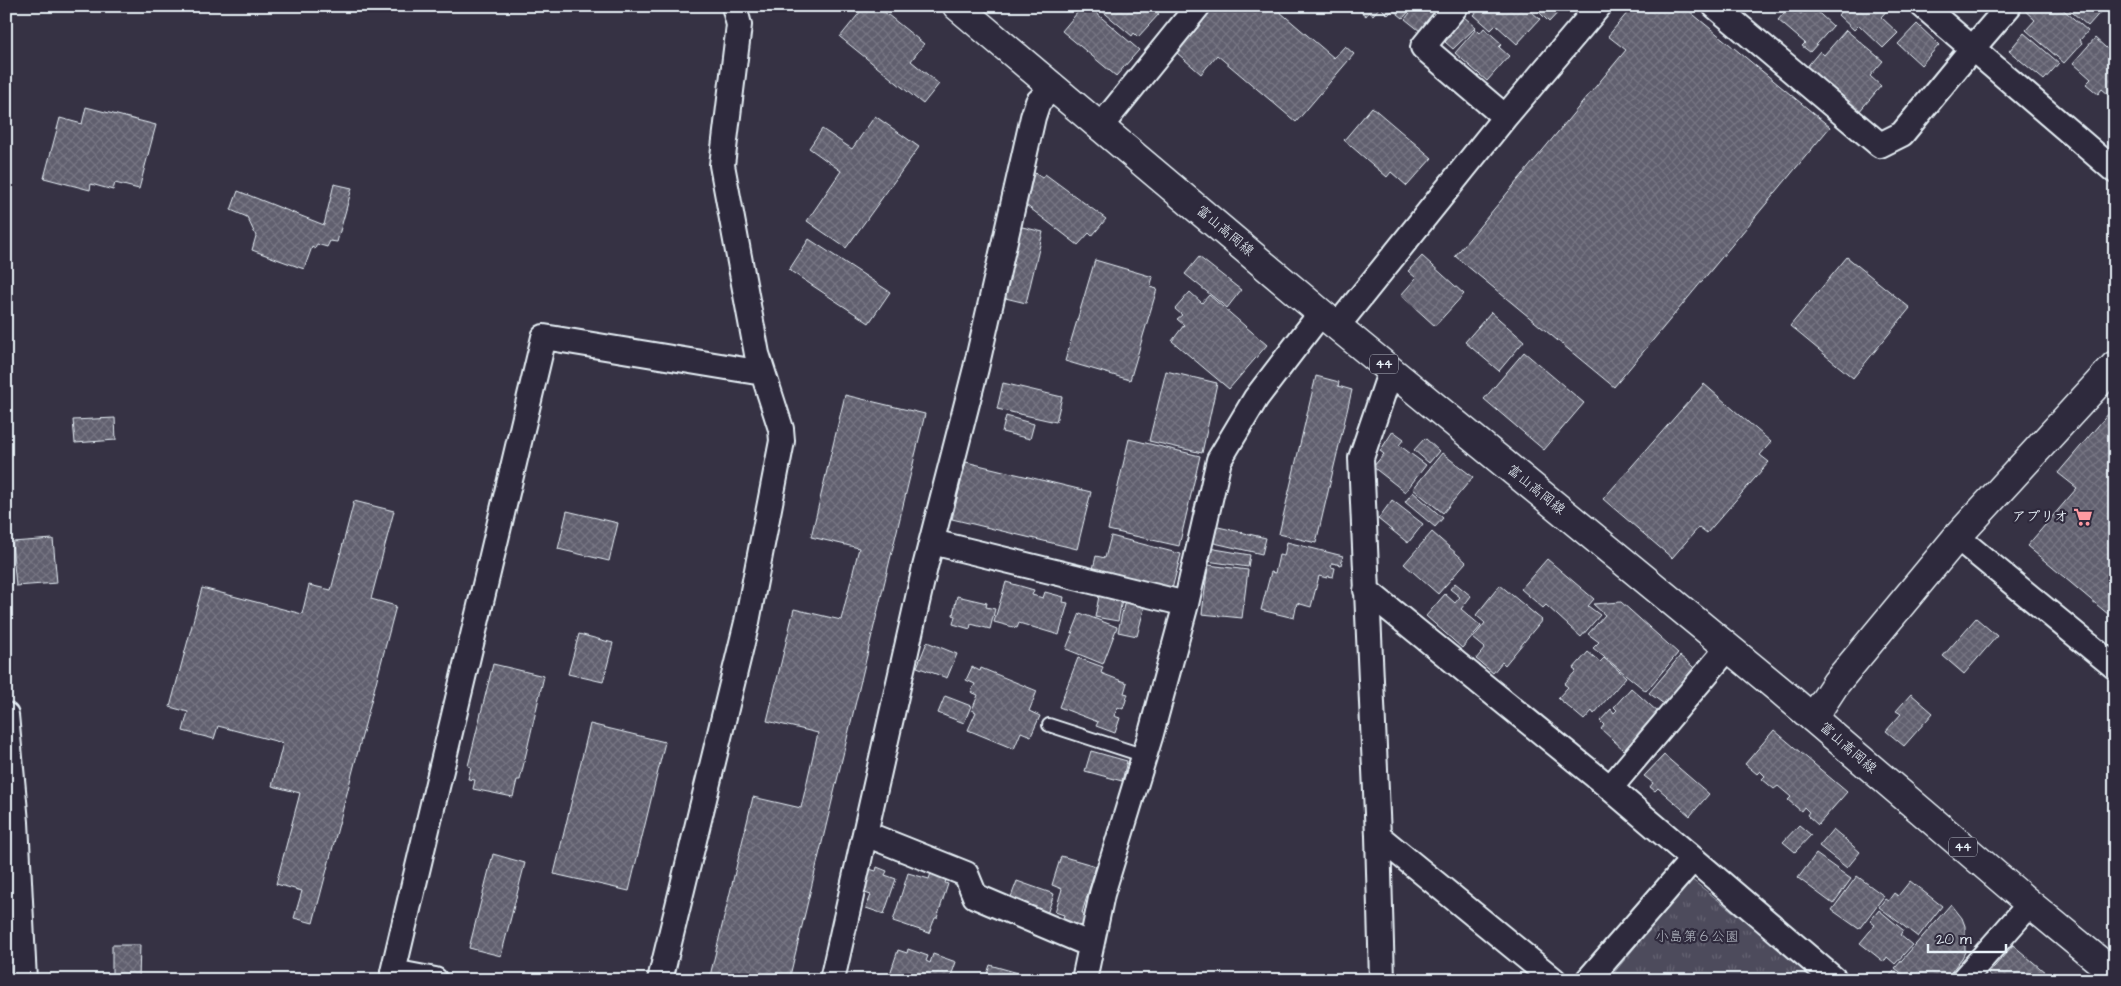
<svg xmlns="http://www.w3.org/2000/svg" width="2121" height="986" font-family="'Architects Daughter','Klee One',sans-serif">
<defs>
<pattern id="grass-tufts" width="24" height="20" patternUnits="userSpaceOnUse" patternTransform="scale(1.25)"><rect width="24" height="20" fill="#4d4b5c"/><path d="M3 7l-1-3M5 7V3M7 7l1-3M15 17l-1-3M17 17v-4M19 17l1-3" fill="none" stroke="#676574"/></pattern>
<pattern id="building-cross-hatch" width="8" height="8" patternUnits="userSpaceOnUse" patternTransform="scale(1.25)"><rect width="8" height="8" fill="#605e6e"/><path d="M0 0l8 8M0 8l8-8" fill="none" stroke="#777683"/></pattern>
</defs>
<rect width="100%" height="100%" fill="#363244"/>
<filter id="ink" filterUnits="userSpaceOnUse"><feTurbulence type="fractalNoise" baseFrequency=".02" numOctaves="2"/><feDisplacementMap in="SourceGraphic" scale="10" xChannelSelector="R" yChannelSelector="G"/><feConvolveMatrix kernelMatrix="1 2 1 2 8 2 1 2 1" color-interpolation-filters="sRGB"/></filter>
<g filter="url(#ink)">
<path fill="url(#grass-tufts)" stroke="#9a9eaa" d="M1691,879l130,101h-213z"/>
<path fill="url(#building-cross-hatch)" stroke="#e8f1f8" d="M865,6h12l47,38 -13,17 28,23 -16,20 -83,-67z
M1083,6h5l51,44 -23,26 -54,-45z
M1102,6h48l9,8 -21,23 -4,-4 -2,3 -32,-27z
M1215,6h58l61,52 11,-12 9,8 -58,68 -79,-67 -16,19 -25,-22z
M1354,6h60l-11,12 -10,-8 -5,5 -8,-8 -7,8 -4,-3 -3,4z
M1416,6h12l7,6 -15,19 -15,-12z
M1478,6h47l15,13 -23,25 -21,-19 -5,5 -17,-15 6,-7z
M1533,6h31l-15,16z
M1633,6h50l147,121 -216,260 -159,-131 171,-206 -18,-14z
M1790,6l11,8 7,-8h3l22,20 -23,26 -8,-6 3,-3 -27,-23z
M1846,6h45l-10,11 17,16 -15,15 -24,-23 -5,5 -16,-15z
M2024,6h35l29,25 -8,9 2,3 -18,20 -38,-33 9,-10 -13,-12z
M2065,6h36l2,3 -15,17z
M1464,17l12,10 -23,22 -8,-7 6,-7 -2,-2z
M1917,24l22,21 -18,20 -23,-21z
M1484,28l18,16 -3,3 10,9 -22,25 -32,-28 21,-24 4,4z
M1846,30l37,31 -13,15 11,10 -23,27 -53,-44 15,-18 4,4z
M2024,33l35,30 -15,17 -35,-29z
M2095,38l20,18v44l-13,-11 -4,5 -12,-10 5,-5 -18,-16z
M86,107l70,18 -17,64 -24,-6 -2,7 -22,-6 -1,6 -46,-12 16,-60 22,6z
M1372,107l60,51 -25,28 -16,-14 -4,5 -43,-37z
M875,116l44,31 -73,101 -39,-27 34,-50 -32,-23 13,-19 30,20z
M1029,169l13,9 3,-4 61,45 -14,17 -3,-3 -11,12 -56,-43z
M334,184l18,4 -15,54 -7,-1 -3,6 -10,-3 -2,5 -3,-2 -8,22 -52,-19 4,-14 -9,-19 -16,-7 7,-19 86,34z
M1018,226l25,6 -17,71 -25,-6z
M809,239l81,53 -21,31 -80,-53z
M1422,256l42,38 -29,32 -34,-31 15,-17 -8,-7z
M1199,257l42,33 -14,18 -42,-34z
M1847,257l63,51 -57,70 -63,-52z
M1095,260l58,17 -3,10 7,2 -27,91 -65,-19z
M1190,292l12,11 7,-8 58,50 -38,44 -57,-48 12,-16 -7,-6 5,-4 -7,-6z
M1491,312l33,29 -25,30 -34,-29z
M1524,352l60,51 -40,47 -60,-51z
M1166,371l51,12 -15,70 -53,-12z
M1316,376l23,6 -1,4 14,4 -36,153 -37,-9z
M1003,383l59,14 -6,25 -59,-13z
M1704,384l67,58 -11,13 9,7 -62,71 -8,-6 -27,31 -69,-59z
M845,395l80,19 -136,566h-80l44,-183 48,11 17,-75 -51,-12 27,-112 47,11 18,-72 -48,-11z
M2115,406v214l-88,-74 50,-58 -19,-15z
M1006,416l28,8 -4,15 -28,-7z
M115,418l1,22 -41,3 -2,-23z
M1393,431l11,8 -5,6 27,20 -21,27 -32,-25 11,-13 -4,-3z
M1425,438l14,13 -10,12 -15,-13z
M1129,439l71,17 -21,90 -71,-16z
M1442,453l31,24 -30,36 -30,-24z
M966,462l125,30 -14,57 -125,-30z
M1413,492l30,26 -8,9 -30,-25z
M1392,500l31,24 -15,19 -30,-24z
M354,501l40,10 -23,88 25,7 -83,317 -19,-5 8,-27 -26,-7 24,-91 -28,-7 11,-43 -65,-17 -4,13 -31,-8 5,-19 -18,-5 32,-119 100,26 7,-29 22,5z
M567,511l51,12 -9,38 -51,-12z
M1214,526l52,12 -4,16 -52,-12z
M1432,532l34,30 -28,32 -34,-30z
M1111,536l70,18 -9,35 -79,-20 3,-13 9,2z
M53,539l4,44 -41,3 -4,-44z
M1287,542l56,14 -2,9 -9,-2 -1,4 4,1 -2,9 -5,-1 -1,2 -8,-2 -8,31 -14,-4 -3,15 -33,-8 10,-38 4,1 4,-18 5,1z
M1209,548l41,7 -2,12 -41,-6z
M1547,559l47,40 -6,7 12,9 -19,22 -35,-32 -3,3 -22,-19z
M1208,565l40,5 -6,48 -40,-4z
M1006,582l28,8 -2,5 11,3 2,-6 19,5 -1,5 5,1 -9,32 -40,-12 -2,5 -23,-6z
M1455,583l16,13 -10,13 20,17 -19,22 -36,-32 19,-22 10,9 5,-6 -10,-8z
M1500,585l42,35 -37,45 -3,-3 -9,11 -17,-14 9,-11 -12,-10 12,-15 -9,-8z
M957,596l30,7 -1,4 9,2 -5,20 -19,-5 -1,5 -17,-5 2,-8 -2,-1z
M1099,596l23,4 -4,21 -23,-4z
M1125,600l20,5 -8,31 -19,-4z
M1621,602l57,51 -32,38 -53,-43 6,-6 -11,-8 17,-19 -12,-11z
M1080,613l37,14 -14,37 -37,-15z
M1976,618l21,18 -33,38 -21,-18z
M579,634l34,9 -10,39 -35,-8z
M927,642l30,12 -10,24 -30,-11z
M1588,652l12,10 4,-4 22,19 -32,37 -2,-3 -8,9 -26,-22 10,-11 -4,-3 12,-13 -3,-2z
M1680,656l18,15 -30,36 -19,-14z
M1078,658l25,9 -2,6 26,10 -3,10 4,1 -5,15 -5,-2 -4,9 6,2 -5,15 -19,-7 2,-4 -39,-15z
M493,664l51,12 -24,104h-3l-4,17 -40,-8 2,-9 -7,-1 3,-12 -3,-1z
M972,667l8,4 1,-3 56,23 -8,20 11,5 -9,20 -10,-4 -7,17 -46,-19 8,-18 -4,-2 6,-15 -7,-3 4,-8 -9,-4z
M1631,688l28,25 -35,37 -23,-21 3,-4 -4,-4 11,-12 3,4 3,-3 -3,-3z
M1911,694l22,19 -29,33 -18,-15 15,-17 -5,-3z
M945,696l26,10 -7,17 -26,-10z
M590,724l75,18 -36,149 -75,-17z
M1774,730l73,62 -29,33 -11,-10 2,-3 -5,-5 -3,4 -13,-11 3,-3 -13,-11 -4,3 -12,-10 3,-3 -5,-5 -3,3 -12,-10z
M1091,751l36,10 -5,20 -37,-10z
M1664,755l45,39 -19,22 -32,-28 -3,3 -5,-4 3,-4 -9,-7z
M1799,825l12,10 -16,17 -12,-10z
M1833,829l27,23 -13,16 -28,-22z
M493,854l32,9 -24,93 -32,-8z
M1816,854l35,25 -18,25 -35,-26z
M1061,856l35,10 -14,47 6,1 -5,17 -22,-7 3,-9 -9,-3 7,-23 -10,-4z
M877,867l10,4 -2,4 11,4 -12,35 -18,-6 5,-13 -9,-3 7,-23 7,2z
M932,870l16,5 -3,8 3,1 -11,34h-2l-6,15 -36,-12 15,-48 21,6z
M1857,876l27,20 -25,33 -27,-19z
M1017,881l37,13 -7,20 -39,-9z
M1910,881l32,25 -24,31 -39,-30 6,-8 3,2 6,-8 4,3z
M1951,904l11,14 3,8v26l-3,6 -17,22h-35l-15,-12z
M1879,910l24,20 -3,5 12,10 -17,19 -8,-7 -3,5 -24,-19 15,-18 -5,-4z
M112,945h28l-1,35h-27z
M2013,945l33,28 -6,7h-45l-7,-6z
M908,949l20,7 -2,5 4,2 3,-9 23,8 -6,17 2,1h-64l10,-30 9,3z
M990,965l35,10 -1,3 5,2h-44z
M1895,970l11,10h-20z"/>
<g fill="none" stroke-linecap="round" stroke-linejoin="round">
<g stroke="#e8f1f8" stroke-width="16">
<path id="service" d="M1049,725l96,31"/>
</g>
<g stroke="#e8f1f8" stroke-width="28">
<path id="minor" d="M1456,6l-33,41 82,70
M1715,6l165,139 22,-11 69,-84 38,-44
M1923,6l192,165
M1101,126l97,-120
M1338,325l167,-208 94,-111
M1957,537l158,130
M932,542l254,62
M1366,590l244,198 225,192
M6,715l10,107 8,158
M1610,788l118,-140
M866,834l100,40 9,22 116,49
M1378,836l176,144
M435,980l-42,-8 151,-635 219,36
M660,980l87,-358 35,-181 -1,-12 -24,-75 -35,-189 17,-140 -5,-19
M832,980l93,-413 51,-199 57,-251 5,-15 16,-15
M1084,980l18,-86 48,-157 36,-133 33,-144 37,-62 65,-85
M1382,980l-4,-144 -17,-378 30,-88
M1588,980l105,-121
M1963,980l67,-76"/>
</g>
<g stroke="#e8f1f8" stroke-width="31">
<path id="tertiary" d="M1813,718l23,-35 121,-146 158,-172"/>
</g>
<g stroke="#e8f1f8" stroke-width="31">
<path id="primary" d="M957,6l364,307 460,378 249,213 85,70"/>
</g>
<use href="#service" stroke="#2f2a3d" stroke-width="12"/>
<use href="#minor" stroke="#2f2a3d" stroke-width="24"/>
<use href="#tertiary" stroke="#2f2a3d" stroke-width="28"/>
<use href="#primary" stroke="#2f2a3d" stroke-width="28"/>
</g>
</g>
<defs>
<g id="supermarket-bare" transform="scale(1.5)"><path d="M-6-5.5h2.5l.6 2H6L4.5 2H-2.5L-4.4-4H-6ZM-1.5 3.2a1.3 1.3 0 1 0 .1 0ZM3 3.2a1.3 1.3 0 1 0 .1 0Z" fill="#ff9aa2" stroke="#2f2a3d" stroke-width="2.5" paint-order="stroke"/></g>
</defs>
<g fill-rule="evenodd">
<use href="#supermarket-bare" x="2083" y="517"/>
</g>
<g text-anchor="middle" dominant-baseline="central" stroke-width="4.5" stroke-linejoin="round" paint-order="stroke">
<g fill="#2f2a3d" stroke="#b0b5c0" stroke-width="1">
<rect x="1370" y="354.5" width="28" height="19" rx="4"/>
<rect x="1949" y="837.5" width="28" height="19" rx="4"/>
</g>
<g font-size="12" font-weight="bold" fill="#e8f1f8">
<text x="1384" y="364">44</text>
<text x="1963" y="847">44</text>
</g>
<g font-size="14" fill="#e8f1f8" stroke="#2f2a3d">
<text transform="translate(1225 231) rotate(40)">富山高岡線</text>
<text transform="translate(1536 490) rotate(39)">富山高岡線</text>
<text transform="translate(1848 748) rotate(41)">富山高岡線</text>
</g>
<g font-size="14" font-weight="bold" fill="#e8f1f8" stroke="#2f2a3d" text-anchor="end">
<text x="2068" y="517">アプリオ</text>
</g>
<g font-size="14" fill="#b2b7c1" stroke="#2f2a3d">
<text x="1697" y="937">小島第６公園</text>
</g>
</g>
<rect width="2121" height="986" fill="none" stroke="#2f2a3d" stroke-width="25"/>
<rect x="12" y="12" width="2096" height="961" fill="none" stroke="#e8f1f8" stroke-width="2" filter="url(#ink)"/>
<path d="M1928 944v8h78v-8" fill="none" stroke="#e8f1f8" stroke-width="2.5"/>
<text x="1936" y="944" font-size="15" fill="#e8f1f8" stroke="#2f2a3d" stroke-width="4" paint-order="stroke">20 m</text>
</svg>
